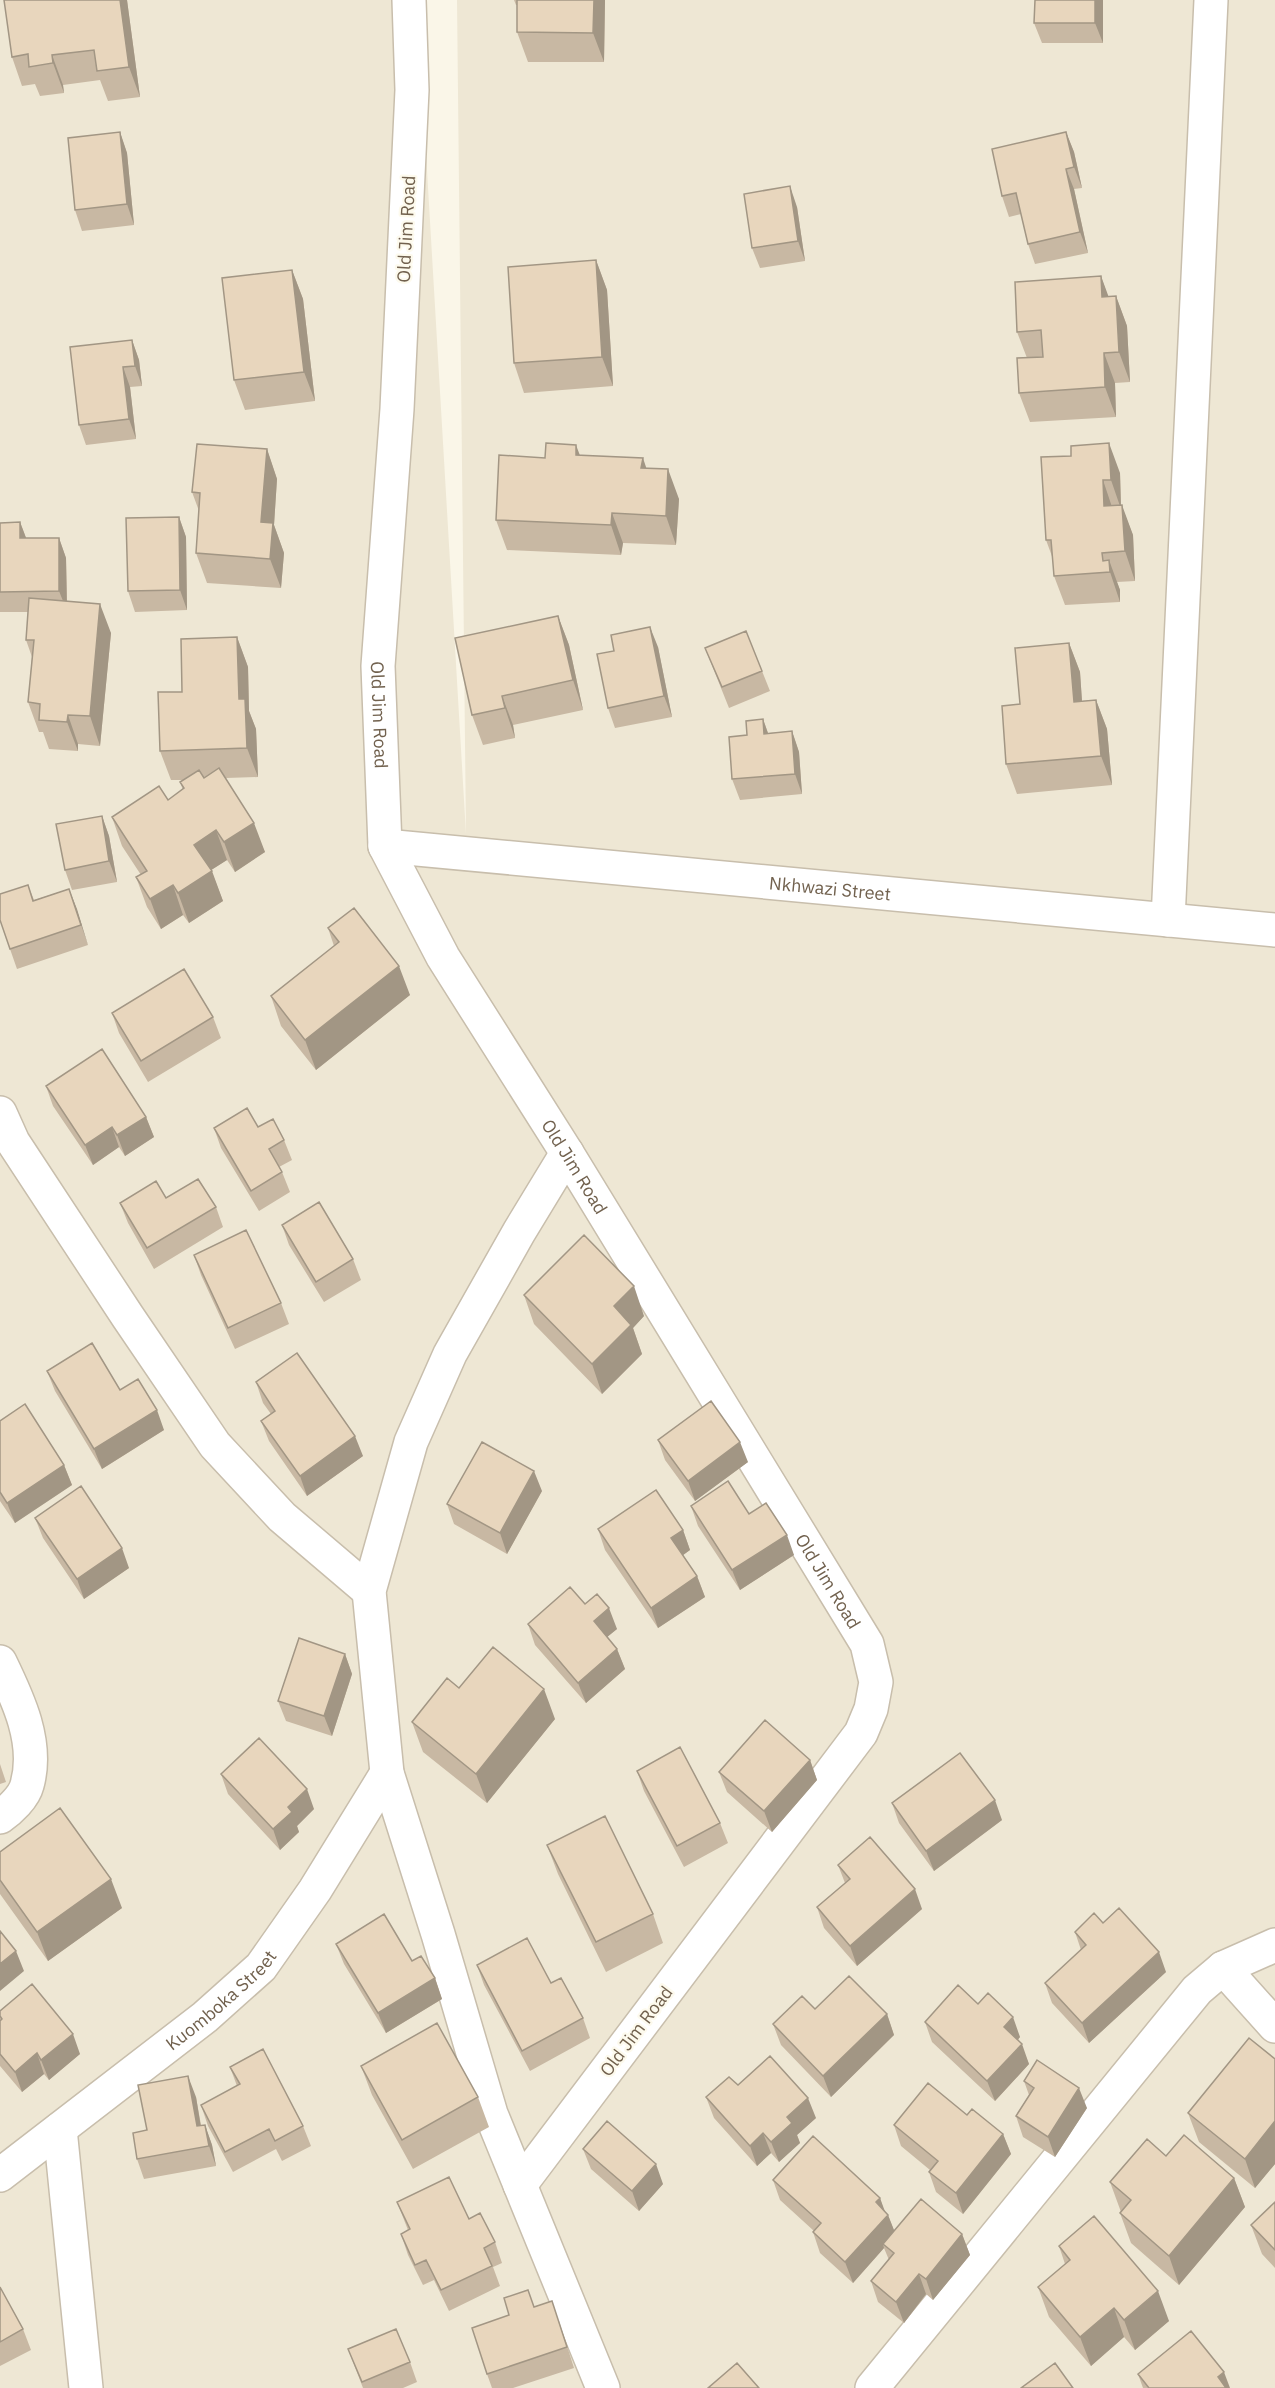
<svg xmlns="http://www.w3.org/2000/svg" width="1275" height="2388" font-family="'IBM Plex Sans',sans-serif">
<rect width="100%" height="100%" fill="#faf6e8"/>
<path fill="#eee7d4" d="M0,0h417l49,834 -9,-834h818v2388h-1275z"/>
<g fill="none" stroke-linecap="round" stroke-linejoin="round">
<g stroke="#c8beac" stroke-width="36">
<g id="minor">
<path id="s1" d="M409,0l3,90 -15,319 -19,257 7,180 58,111 124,196 300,491 9,38 -5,27 -10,24 -341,452"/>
<path id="s2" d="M385,846l890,84"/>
<path d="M1168,920l43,-920"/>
<path d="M0,1113l13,29 115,175 87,128 67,72 87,74"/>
<path d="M567,1153l-48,79 -69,122 -39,88 -42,149 18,182 51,161 53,180 112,274"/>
<path d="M0,1662c18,37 39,81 27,123 -3,12 -17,25 -27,32"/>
<path d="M1223,1968l52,58"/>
<path d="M60,2129l26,259"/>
<path id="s3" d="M0,2175l205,-158 56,-50 54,-77 72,-117"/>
<path d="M872,2388l325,-398 26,-22 52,-23"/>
</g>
</g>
<use href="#minor" stroke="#fff" stroke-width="33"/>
</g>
<path fill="#c8b8a3" d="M127,0l13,97 -32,4 -8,-21 -37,5 1,8 -24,3 -5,-12 -13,2 -10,-29z
M514,0h91l-1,62h-76l-11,-30v-27h-1z
M1103,0v43h-61l-8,-20z
M120,132l7,21 7,72 -52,6 -7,-21z
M1066,132l8,20 8,36 -8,1 14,64 -53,11 -7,-20 -7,-30 -12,3 -7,-21z
M797,207l8,54 -45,7 -8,-20z
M596,260l11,30 6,96 -89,7 -10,-30z
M292,270l11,29 12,102 -70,9 -11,-30z
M1101,276l7,21 8,-1 11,30 3,56 -15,1 1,34 -86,5 -11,-29 8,-35 -10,-26z
M132,340l7,20 3,26 -12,1 6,52 -50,6 -7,-20z
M267,449l10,30 -3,46 10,28 -3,35 -74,-5 -11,-30 3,-42 -7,-19z
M580,455l66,13 33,31 -3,46 -53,-2 -2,12 -114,-5 -11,-30 49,-62z
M1041,457l79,16 1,32 12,30 2,46 -18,1 3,8v12l-55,3 -11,-29 -1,-17 -7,-19z
M179,517l7,20 1,73 -52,2 -7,-21z
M20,522l6,16h33l7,20 1,43 44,32 -11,113 -22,-2v7l-29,-2 -6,-17h-4l-11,-30 4,-45 -6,-17 2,-28h-28v-89z
M558,616l11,29 14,65 -70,15 2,13 -32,7 -11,-30z
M237,637l11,30 1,44 7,18 2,48 -32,1 39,74 -30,20 -8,-12 -16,10 12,31 -34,22 -6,-8 -22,14 -14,-22 -11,-30 5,-2 -19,-29 -10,-29 56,-17 15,-10 -3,-8 4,-2h-13l-11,-29 22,-59z
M1069,643l11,29 2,29 14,-1 11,29 5,56 -95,9 -11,-30z
M658,647l14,70 -57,11 -7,-20z
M705,648l57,23 8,20 -41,17z
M763,719l5,14 24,-2 7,21 3,42 -62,6 -8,-21 15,-44z
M102,816l7,20 8,46 -45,8 -7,-20z
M28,885l6,15 35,-11 19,56 -71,24 -7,-20z
M328,928l82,67 -94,75 -35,-44 -10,-30 63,-50z
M112,1013l101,4 8,21 -73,44 -29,-49z
M46,1086l100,31 8,20 -29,19 -6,-9 -26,18 -40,-59z
M258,1127l26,13 8,20 -13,7 3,5 8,20 -31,19 -38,-63 -7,-20z
M166,1198l50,9 7,20 -69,42 -26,-46 -8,-20z
M282,1225l71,34 8,21 -37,22 -35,-57z
M194,1255l87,48 8,21 -54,25 -34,-74z
M524,1295l120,21 -11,12 9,26 -40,40 -68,-70z
M47,1371l73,19 44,40 -62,39 -47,-78z
M256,1382l107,74 -56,40 -38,-55 -8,-20 10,-7 -8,-11z
M0,1421l64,44 8,20 -57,38 -15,-22z
M658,1440l90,22 -53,39 -30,-41z
M542,1491l-35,63 -53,-30 -7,-20z
M691,1506l58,8 45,41 -54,35 -42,-64z
M35,1518l94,50 -45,31 -41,-61z
M598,1529l85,1 7,20 -7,5 14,21 8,21 -47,31 -53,-78z
M585,1604l32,25 -10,8 10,12 8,20 -39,34 -51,-58 -7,-21z
M345,1654l7,20 -20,62 -46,-15 -8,-20z
M555,1719l-68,84 -64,-51 -11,-30z
M810,1760l7,20 -45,52 -45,-40 -8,-20z
M0,1764l6,18 -6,2z
M637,1771l83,52 8,20 -44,24 -40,-76z
M221,1774l93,35 -17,17 2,6 -19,18 -52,-56z
M892,1803l110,17 -68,51 -35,-48z
M547,1845l106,69 10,29 -57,29 -48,-98z
M0,1852l122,56 -74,53 -48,-67z
M838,1865l84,44 -65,57 -33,-38 -7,-21 28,-24z
M1075,1932l91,40 -77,71 -37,-40 -7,-20 36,-33z
M336,1944l76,17 23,17 7,21 -56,34 -42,-69z
M477,1965l106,53 7,20 -60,33 -46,-86z
M978,2004l42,33 -2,3 11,24 -34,37 -63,-59 -7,-20z
M0,2011l80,43 -31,26 -5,-6 -22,18 -22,-26z
M887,2014l7,21 -63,62 -50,-52 -8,-21z
M1275,2059v105l-20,24 -56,-46 -11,-29z
M361,2066l117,31 11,30 -76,42 -41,-74z
M230,2067l73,59 8,20 -29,15 -6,-12 -43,23 -25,-46 -7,-21 36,-19z
M1024,2081l63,27 -32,49 -32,-20 -7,-21 13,-21z
M738,2085l78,33 -19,17 3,8 -21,19 -8,-9 -14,13 -43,-48 -8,-21z
M196,2097l5,28h4l7,20 4,21 -72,13 -7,-20 10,-29z
M967,2115l36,19 8,20 -48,60 -27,-22 -7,-20 1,-2 -29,-24 -7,-21z
M583,2149l80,35 -24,27 -48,-42z
M1166,2156l68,22 11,29 -66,78 -48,-42 -11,-30 1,-1 -11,-30z
M773,2180l107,18 4,13 4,4 6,16 68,3 8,21 -37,45 -7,-6 -22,29 -26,-21 -7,-21 18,-21 -5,-12 -31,35 -33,-30 -7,-21 1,-1 -34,-31z
M397,2202l72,17 26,23 7,21 -9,4 7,19 -51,25 -15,-31 -11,5 -15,-30 -7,-21 7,-4z
M1275,2202v66l-13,-14 -11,-29z
M1059,2246l110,75 -34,29 -11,-13 -33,29 -42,-49 -11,-30 27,-23z
M0,2287l23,42 8,21 -31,16z
M535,2307l24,14 15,47 -61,20h-21l-5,-14z
M348,2349l62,13 7,20 -14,6h-40z
M1138,2374l92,14h-87z"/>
<path fill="#a29684" d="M120,0h7l13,97 -11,-30z
M594,0h11l-1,62 -11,-29z
M1095,0h8v43l-8,-20z
M52,55l11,30 1,8 -11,-30z
M120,132l7,21 7,72 -7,-21z
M1066,132l8,20 8,36 -8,-21z
M1066,169l8,20 14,64 -8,-21z
M790,186l7,21 8,54 -7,-20z
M596,260l11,30 6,96 -11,-29z
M292,270l11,29 12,102 -11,-29z
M1101,276l11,30 -10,-9z
M1116,296l11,30 3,56 -11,-30z
M132,340l7,20 3,26 -7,-20z
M1104,353l11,30 1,34 -11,-30z
M123,367l7,20 6,52 -7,-20z
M1109,443l11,30 1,36 -10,-29z
M576,445l11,29 -11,-19z
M267,449l10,30 -3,46 10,28 -3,35 -11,-29 -9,-37z
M643,458l10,30 -12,-20z
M668,469l11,30 -3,46 -10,-29z
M1103,480l10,30 -9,-4z
M1122,505l11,30 2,46 -10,-30z
M612,513l11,30 -2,12 -10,-30z
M179,517l7,20 1,73 -7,-20z
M20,522l8,21 -8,-5z
M59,538l7,20 1,53 -8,-20z
M1109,560l11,30v12l-10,-30z
M100,604l11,29 -11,113 -10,-30z
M558,616l11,29 14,65 -10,-30z
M650,627l8,20 14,70 -8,-21z
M237,637l11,30 1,44 7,18 2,48 -11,-29 -8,-49z
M1069,643l11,29 4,59 -10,-29z
M502,696l11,29 2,13 -10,-30z
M1096,700l11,29 5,56 -11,-29z
M68,715l10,29v7l-11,-29z
M763,719l7,20 -6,-5z
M792,731l7,21 3,42 -7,-20z
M102,816l7,20 8,46 -8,-21z
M254,823l11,29 -30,20 -11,-30z
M216,830l11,30 -22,14 -11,-29z
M212,871l11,30 -34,22 -11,-30z
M173,885l10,30 -22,14 -11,-30z
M69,889l8,20 11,36 -7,-20z
M399,966l11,29 -94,75 -11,-30z
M146,1117l8,20 -29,19 -8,-21z
M112,1127l7,20 -26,18 -8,-20z
M634,1286l10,30 -11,12 9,26 -40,40 -10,-30 22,-58z
M157,1410l7,20 -62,39 -8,-20z
M355,1436l8,20 -56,40 -7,-20z
M740,1442l8,20 -53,39 -7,-20z
M64,1465l8,20 -57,38 -8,-20z
M534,1471l8,20 -35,63 -7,-21z
M683,1530l7,20 -11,8 -8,-20z
M787,1535l7,20 -54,35 -8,-20z
M122,1548l7,20 -45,31 -7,-20z
M697,1576l8,21 -47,31 -7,-20z
M609,1608l8,21 -16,13 -7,-21z
M617,1649l8,20 -39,34 -8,-20z
M345,1654l7,20 -20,62 -8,-20z
M544,1689l11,30 -68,84 -11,-29z
M810,1760l7,20 -45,52 -8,-21z
M307,1789l7,20 -17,17 2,6 -19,18 -7,-21 15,-22z
M995,1800l7,20 -68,51 -8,-20z
M111,1879l11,29 -74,53 -11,-29z
M915,1889l7,20 -65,57 -7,-20z
M16,1951l8,20 -24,20v-27z
M1159,1952l7,20 -77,71 -7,-20z
M435,1978l7,21 -56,34 -8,-20z
M887,2014l7,21 -63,62 -8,-21z
M1013,2017l7,20 -9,10 -7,-20z
M73,2034l7,20 -31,26 -8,-20z
M1022,2044l7,20 -34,37 -8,-20z
M37,2053l7,21 -22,18 -7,-20z
M188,2076l8,21 8,49 -7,-20z
M1079,2088l8,20 -32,49 -7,-20z
M808,2098l8,20 -19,17 3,8 -21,19 -8,-20 16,-25z
M1275,2121v43l-20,24 -10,-29z
M205,2125l7,20 4,21 -7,-20z
M763,2133l8,20 -14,13 -7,-20z
M1003,2134l8,20 -48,60 -7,-21z
M656,2164l7,20 -24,27 -7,-20z
M1234,2178l11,29 -66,78 -10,-29z
M880,2198l7,19 1,-2 8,20 -13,9 1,4 -31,35 -8,-21 31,-60z
M962,2234l8,21 -37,45 -7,-21z
M919,2274l7,20 -22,29 -8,-21z
M1158,2291l11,30 -34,29 -11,-30z
M1114,2308l10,29 -33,29 -11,-29z
M1224,2372l6,16h-8l-4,-11z"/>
<path fill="#e8d6bd" stroke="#a29684" stroke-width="1.5" d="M4,0h116l9,67 -32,4 -3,-21 -42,5 1,8 -24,4 -1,-13 -16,3z
M517,0h77l-1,33 -76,-1z
M1035,0h60v23h-61z
M120,132l7,72 -52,6 -7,-72z
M1066,132l8,35 -8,2 14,63 -52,12 -12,-51 -14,3 -10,-47z
M790,186l8,55 -46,7 -8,-54z
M596,260l6,97 -88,6 -6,-96z
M292,270l12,102 -70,8 -12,-102z
M1101,276l1,21 14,-1 3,56 -15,1 1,34 -86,6 -2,-35 26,-1 -2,-27 -24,2 -2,-50z
M132,340l3,26 -12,1 6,52 -50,6 -9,-78z
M546,443l30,2v10l67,3 -2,10 27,1 -2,47 -54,-3 -1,12 -115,-5 3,-65 46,3z
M1109,443l2,37h-8l1,26 18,-1 3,46 -23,2 1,8 6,-1 1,12 -56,4 -3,-36h-5l-5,-83 30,-1v-10z
M197,444l70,5 -6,73 12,1 -3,36 -74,-6 4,-60 -8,-1z
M179,517l1,73 -52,1 -2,-73z
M20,522v16h39v53l-59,1v-69z
M29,598l71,6 -10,112 -22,-1 -1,7 -28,-2 1,-16 -12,-2 6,-62h-8z
M558,616l15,64 -71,16 3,12 -33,7 -17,-77z
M650,627l14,69 -56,12 -11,-54 17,-3 -3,-16z
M746,631l16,40 -40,16 -17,-39z
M237,637l2,62h6l2,49 -87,3 -2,-59h24l-1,-53z
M1069,643l5,59 22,-2 5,56 -95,8 -4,-58 18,-2 -5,-56z
M763,719l1,15 28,-3 3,43 -63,5 -3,-42 18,-2 -1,-14z
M219,768l35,55 -30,19 -8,-12 -22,15 18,26 -34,22 -5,-8 -23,14 -14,-22 11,-6 -35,-54 47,-31 9,14 16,-12 -4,-6 19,-12 5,8z
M102,816l7,45 -44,9 -9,-46z
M28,885l5,16 36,-12 12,36 -71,24 -10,-29v-26z
M354,908l45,58 -94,74 -34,-44 68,-54 -11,-14z
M184,969l29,48 -72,44 -29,-48z
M102,1049l44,68 -29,18 -5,-8 -27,18 -39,-59z
M247,1108l11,19 15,-8 11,21 -15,9 13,23 -31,19 -37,-63z
M198,1179l18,28 -69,41 -27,-45 36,-22 10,17z
M319,1202l34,57 -37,23 -34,-57z
M246,1230l35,73 -53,25 -34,-73z
M584,1235l50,51 -20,20 17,19 -39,39 -68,-69z
M92,1343l28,47 18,-11 19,31 -63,39 -47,-78z
M297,1353l58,83 -55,40 -39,-55 14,-10 -19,-29z
M711,1401l29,41 -52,39 -30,-41z
M25,1404l39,61 -57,38 -7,-11v-71z
M482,1442l52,29 -34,62 -53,-29z
M728,1481l21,33 17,-11 21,32 -55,35 -41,-64z
M81,1486l41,62 -45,31 -42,-61z
M656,1490l27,40 -12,8 26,38 -46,32 -53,-79z
M570,1587l15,17 12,-10 12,14 -15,13 23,28 -39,34 -50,-59z
M299,1638l46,16 -21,62 -46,-15z
M493,1647l51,42 -68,85 -64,-52 35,-44 12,10z
M765,1720l45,40 -46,51 -45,-39z
M259,1738l48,51 -19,18 4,5 -19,17 -52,-55z
M680,1747l40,76 -43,23 -40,-75z
M960,1753l35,47 -69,51 -34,-48z
M60,1808l51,71 -74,53 -37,-52v-28z
M605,1816l48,98 -57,28 -49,-97z
M870,1837l45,52 -65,57 -33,-39 33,-28 -12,-14z
M1119,1908l40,44 -77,71 -37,-40 41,-38 -11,-13 19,-19 9,10z
M384,1914l28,47 9,-5 14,22 -57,35 -42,-69z
M0,1931l16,20 -16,13z
M527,1938l24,45 10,-5 22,40 -61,33 -45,-86z
M849,1976l38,38 -64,62 -50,-52 29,-28 13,13z
M32,1984l41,50 -32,26 -4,-7 -22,19 -15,-18v-33l2,-2 -2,-3v-5z
M958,1985l20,19 10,-11 25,24 -9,10 18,17 -35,37 -62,-59z
M437,2023l41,74 -76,43 -41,-74z
M1249,2038l26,21v62l-30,38 -57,-46z
M263,2049l40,77 -28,15 -6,-12 -44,23 -24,-47 39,-21 -10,-17z
M770,2056l38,42 -21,19 5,6 -21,19 -8,-9 -13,13 -44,-49 23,-20 9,8z
M1037,2060l42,28 -31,49 -32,-21 18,-28 -10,-7z
M188,2076l9,50 8,-1 4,21 -72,13 -4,-26 14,-3 -9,-45z
M928,2083l39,32 5,-6 31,25 -47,59 -27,-21 9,-11 -44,-36z
M607,2121l49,43 -24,27 -49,-42z
M1184,2135l50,43 -65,78 -49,-43 11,-13 -21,-18 37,-43 19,17z
M813,2136l67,62 -4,4 12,13 -43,47 -32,-30 8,-9 -48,-43z
M449,2177l20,42 11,-6 15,29 -11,6 8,18 -51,24 -15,-30 -11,5 -14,-31 9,-5 -13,-27z
M921,2199l41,35 -36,45 -7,-5 -23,28 -25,-21 23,-28 -11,-9z
M1275,2202v48l-24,-25z
M1094,2216l64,75 -34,29 -10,-12 -34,29 -42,-50 32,-27 -11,-14z
M0,2287l23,42 -23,13z
M528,2290l6,17 18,-6 15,46 -80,27 -15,-46 37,-13 -5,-17z
M396,2329l14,33 -48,20 -14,-33z
M1191,2331l33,41 -6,5 8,11h-77l-11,-14z
M737,2363l22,25h-51z
M1055,2363l18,25h-52z"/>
<g text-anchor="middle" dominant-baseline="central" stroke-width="4.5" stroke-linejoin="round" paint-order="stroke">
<g font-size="18" fill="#71614e" stroke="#fdfaed">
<text transform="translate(406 229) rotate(-87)">Old Jim Road</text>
<text stroke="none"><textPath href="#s1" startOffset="716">Old Jim Road</textPath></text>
<text stroke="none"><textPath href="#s2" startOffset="447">Nkhwazi Street</textPath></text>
<text stroke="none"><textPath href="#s1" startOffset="1220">Old Jim Road</textPath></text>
<text stroke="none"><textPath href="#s1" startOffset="1706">Old Jim Road</textPath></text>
<text stroke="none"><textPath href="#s3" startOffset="282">Kuomboka Street</textPath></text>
<text transform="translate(636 2031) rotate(-53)">Old Jim Road</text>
</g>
</g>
</svg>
